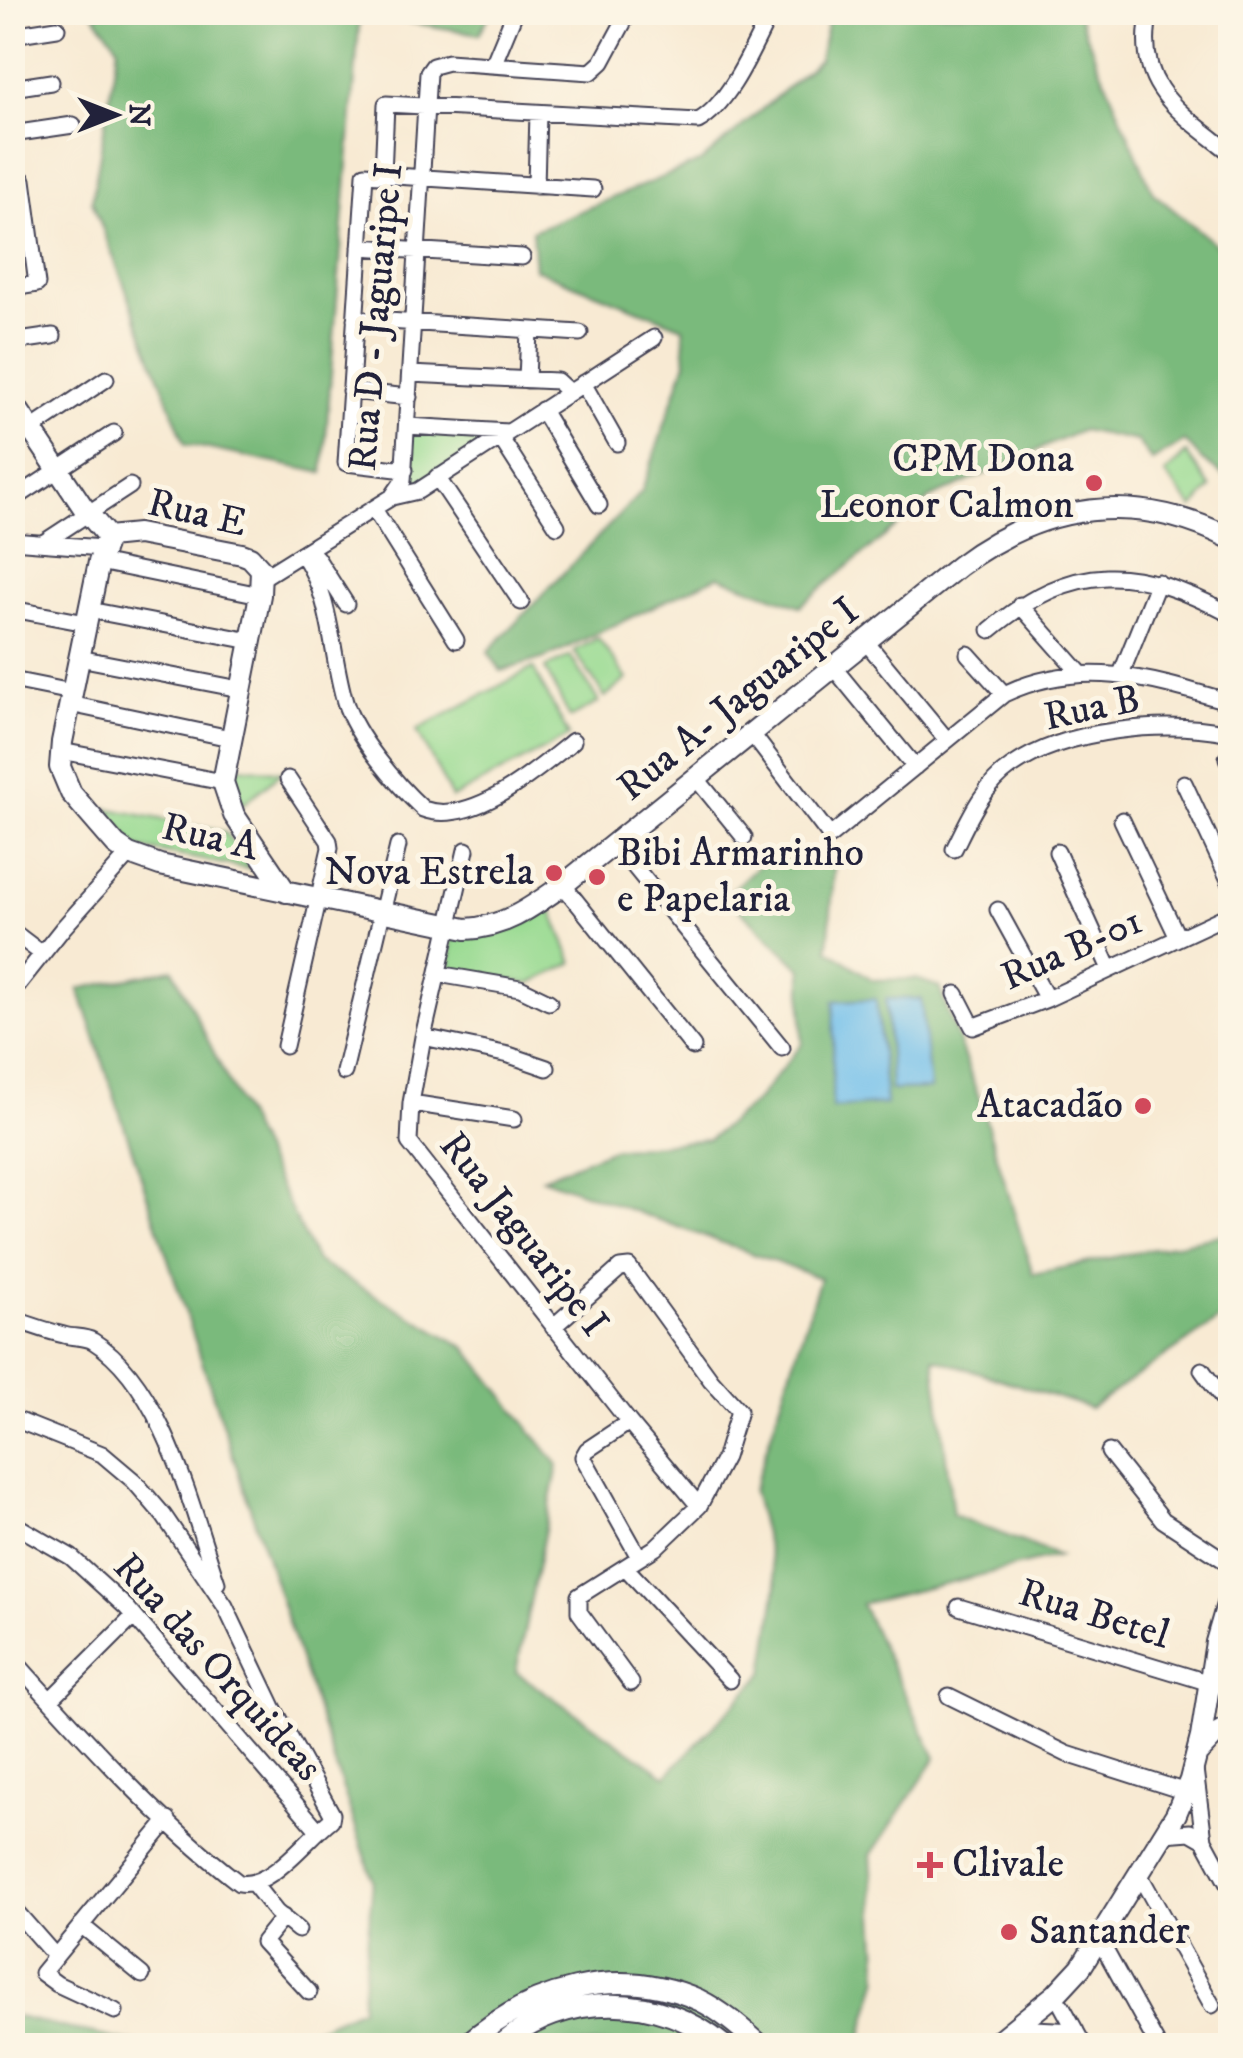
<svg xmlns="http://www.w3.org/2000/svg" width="1243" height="2058" font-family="'IM FELL DW Pica',serif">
<rect width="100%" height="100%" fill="#fcf5e5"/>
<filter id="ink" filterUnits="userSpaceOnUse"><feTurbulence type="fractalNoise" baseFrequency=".01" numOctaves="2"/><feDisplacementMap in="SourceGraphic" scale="20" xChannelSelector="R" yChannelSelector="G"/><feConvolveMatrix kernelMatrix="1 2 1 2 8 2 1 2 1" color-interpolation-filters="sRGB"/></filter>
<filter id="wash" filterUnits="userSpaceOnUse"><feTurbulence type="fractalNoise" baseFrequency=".0048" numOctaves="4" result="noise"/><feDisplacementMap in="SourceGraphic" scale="40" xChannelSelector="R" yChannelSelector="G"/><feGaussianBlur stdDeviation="2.25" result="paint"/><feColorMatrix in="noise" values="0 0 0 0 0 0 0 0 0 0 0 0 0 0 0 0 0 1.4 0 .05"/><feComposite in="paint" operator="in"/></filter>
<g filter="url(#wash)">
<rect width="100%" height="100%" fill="#f8ead3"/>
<path fill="#98da91" stroke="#5d7e66" stroke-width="2.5" d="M409,421l87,16 -81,51 -13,4z
M1186,453l25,35 -18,20 -28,-34z
M598,638l29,41 -22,18 -31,-46z
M570,656l29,46 -29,16 -25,-50z
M533,668l36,68 -117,62 -35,-68z
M234,766l48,6 -41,34 -6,-13z
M106,808l119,24 25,37 -115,-22z
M548,900l25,63 -43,21 -79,-14v-36z"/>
<path fill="#7aba7b" stroke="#4e6e5b" stroke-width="2.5" d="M93,13h398l-12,21 -119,-20 -37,459 -138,-29 -93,-243 26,-155z
M830,13h250l-2,3 75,177 77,63v224l-28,-20 -17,-19 -33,20 -15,-20 -55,-11 -151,68 -131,108 -82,-30 -173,82 -44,13 -13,-19 154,-161 44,-129 -3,-35 -148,-58 -3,-38 170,-70 117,-101z
M835,860l-7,89 45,31 44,-1 22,8 42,117 52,170 197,-41v79l-140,96 -156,-50 19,157 106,41 -198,48 75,154 -65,97 8,121 -19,69h-582l83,-37 12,-128 -294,-891 94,-20 143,292 150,87 92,117 -42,207 150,104 98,-103 13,-88 -24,-94 67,-213 -278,-100 70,-29 97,-10 47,-38 46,-57v-75l-77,-73 37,-34z
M13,2016l130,29h-130z"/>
<path fill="#71bfeb" stroke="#4a7093" stroke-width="2.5" d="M876,999l10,105 -54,4 2,-107z
M886,999h35l9,90 -39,1z"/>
</g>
<g filter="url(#ink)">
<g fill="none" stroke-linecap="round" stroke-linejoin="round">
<g stroke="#424052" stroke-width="19">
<path id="minor" d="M1150,12c-17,74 29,100 80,140
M12,35l45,-7
M493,65l22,-53
M12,88l39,-6
M12,134l61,-9
M383,175l3,-71 312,17c32,-17 56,-76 73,-109
M12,182l11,-2 14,104 -25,4
M536,186l2,-73
M360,247l162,10
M355,319l225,14
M12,342l41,-6
M410,374l147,7 12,11
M527,380l2,-50
M583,383l34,60
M350,391l59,6
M542,410l57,95
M407,426l101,6
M500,437l57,89
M12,442l94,-63
M405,470l-59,-7 19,-289 228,15
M437,477l84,125
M392,497l26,-6 236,-153
M14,499l100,-66
M374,509l82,131
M12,541l90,7
M43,543l87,-57
M302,553c31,46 28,98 43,149 11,35 51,82 78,107 49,18 114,-39 150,-68
M316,557l30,47
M99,562l161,33
M262,578l130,-81 11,-16 25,-408 5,-7 15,-4 143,10 11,-10 27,-50
M1020,605l60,68
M12,609l74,14
M89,610l162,31
M990,630c85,-71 146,-65 240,-16
M866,642l81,98
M968,654l36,40
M79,658l161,31
M834,668l81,99
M1121,674l37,-92
M12,680l60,12
M70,704l160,34
M752,734l78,102 174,-142c78,-37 148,-15 226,8
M61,751l162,31
M1227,758l3,8
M697,779l47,58
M1184,783l46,99
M1122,820l56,118
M616,844l166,204
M954,849c15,-30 28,-62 57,-82 56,-39 154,-47 219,-34
M466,850l-43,187 -12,66 -2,39 220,280 70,84
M1057,852l52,115
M563,885l130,162
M998,910l49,89
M12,931l29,22
M438,974l82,14 29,14
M12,992l51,-64 66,-74
M956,994l17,33 74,-28 183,-85
M423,1037l86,18 38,13
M285,1046l45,-198 -1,-7 -41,-62
M344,1072l54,-226
M411,1103l103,16
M12,1319c17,5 34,12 52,16 10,3 20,1 29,6 70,43 99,169 124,242
M553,1327l67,-59 9,-1 82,113 28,31 -14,46 -26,49 -44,42 -76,48v16l52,71
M1202,1370l28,39
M12,1418l90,36 32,27 30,35 61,90 48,101 59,107 -1,6c-24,18 -60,69 -92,63 -81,-62 -159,-149 -227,-225
M629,1422l-42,28 -4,7 56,100
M1109,1452l54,68 67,44
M12,1523l59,34 56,51 191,222
M625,1567l105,113
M959,1607l251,76
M949,1696l118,58 119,38
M50,1700l84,-84
M1195,1769l9,71 26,48
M1164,1834l26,-2 14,8
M1139,1874l73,131
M253,1883l23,29 22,18
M12,1907l43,49
M283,1917l-20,25 46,50
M81,1925l61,50
M1099,1939l59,107
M1062,2006l22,40
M115,2011l-58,-27 -15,-11 126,-153
M1013,2028l63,3"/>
</g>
<g stroke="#424052" stroke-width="24">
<path id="major" d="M12,401l71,106 25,30
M108,537l-9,25 -37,180 -2,25 11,26 45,52 13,9 31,11 306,64c40,-2 66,-22 97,-44l396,-319c84,-63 176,-76 271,-28
M108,537l30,-3 104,20 8,3 11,12 -1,26 -37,187 11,33 52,77
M1219,1656l11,41
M1198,1753l18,-19 14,-8
M465,2046c64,-57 153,-82 234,-46 23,11 43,29 62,46
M500,2046c64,-56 160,-54 224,0
M992,2046l64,-52 25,-27 95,-153 14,-34 11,-43 15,-95 14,-48"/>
</g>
<use href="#minor" stroke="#fff" stroke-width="15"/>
<use href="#major" stroke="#fff" stroke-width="20"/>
</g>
</g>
<g fill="#d1495b" stroke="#fcf5e5" stroke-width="4">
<circle cx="1094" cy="483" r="10"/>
<circle cx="554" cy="873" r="10"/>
<circle cx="597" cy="877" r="10"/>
<circle cx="1143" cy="1106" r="10"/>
<path d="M925 1850h10v10h10v10h-10v10h-10v-10h-10v-10h10z"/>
<circle cx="1009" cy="1932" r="10"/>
</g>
<g text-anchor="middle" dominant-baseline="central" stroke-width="10" stroke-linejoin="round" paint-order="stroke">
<g font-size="40" fill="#22223b" stroke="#fcf5e5">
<text transform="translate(377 317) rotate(-85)">Rua D - Jaguaripe I</text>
<text transform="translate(197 514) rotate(13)">Rua E</text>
<text transform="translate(739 700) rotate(-39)">Rua A- Jaguaripe I</text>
<text transform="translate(1092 709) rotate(-12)">Rua B</text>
<text transform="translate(210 838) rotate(13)">Rua A</text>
<text transform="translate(1072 950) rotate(-24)">Rua B-01</text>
<text transform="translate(523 1235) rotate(52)">Rua Jaguaripe I</text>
<text transform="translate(1094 1615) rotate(17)">Rua Betel</text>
<text transform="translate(217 1668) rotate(48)">Rua das Orquideas</text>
</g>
<g font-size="40" fill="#22223b" stroke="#fcf5e5" text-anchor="end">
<text x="1074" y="460">CPM Dona<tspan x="1074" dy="46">Leonor Calmon</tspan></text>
<text x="617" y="854" text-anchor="start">Bibi Armarinho<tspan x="617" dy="46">e Papelaria</tspan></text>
<text x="534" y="873">Nova Estrela</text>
<text x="1123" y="1106">Atacadão</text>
<text x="952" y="1865" text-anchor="start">Clivale</text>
<text x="1029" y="1932" text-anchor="start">Santander</text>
</g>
</g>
<rect width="1243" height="2058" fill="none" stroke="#fcf5e5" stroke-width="50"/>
<g transform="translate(115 115) rotate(90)" stroke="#fcf5e5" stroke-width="8" paint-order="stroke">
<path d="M0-8L18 38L0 25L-18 38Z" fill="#22223b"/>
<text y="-15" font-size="28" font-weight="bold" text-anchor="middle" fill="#22223b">N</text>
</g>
</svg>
